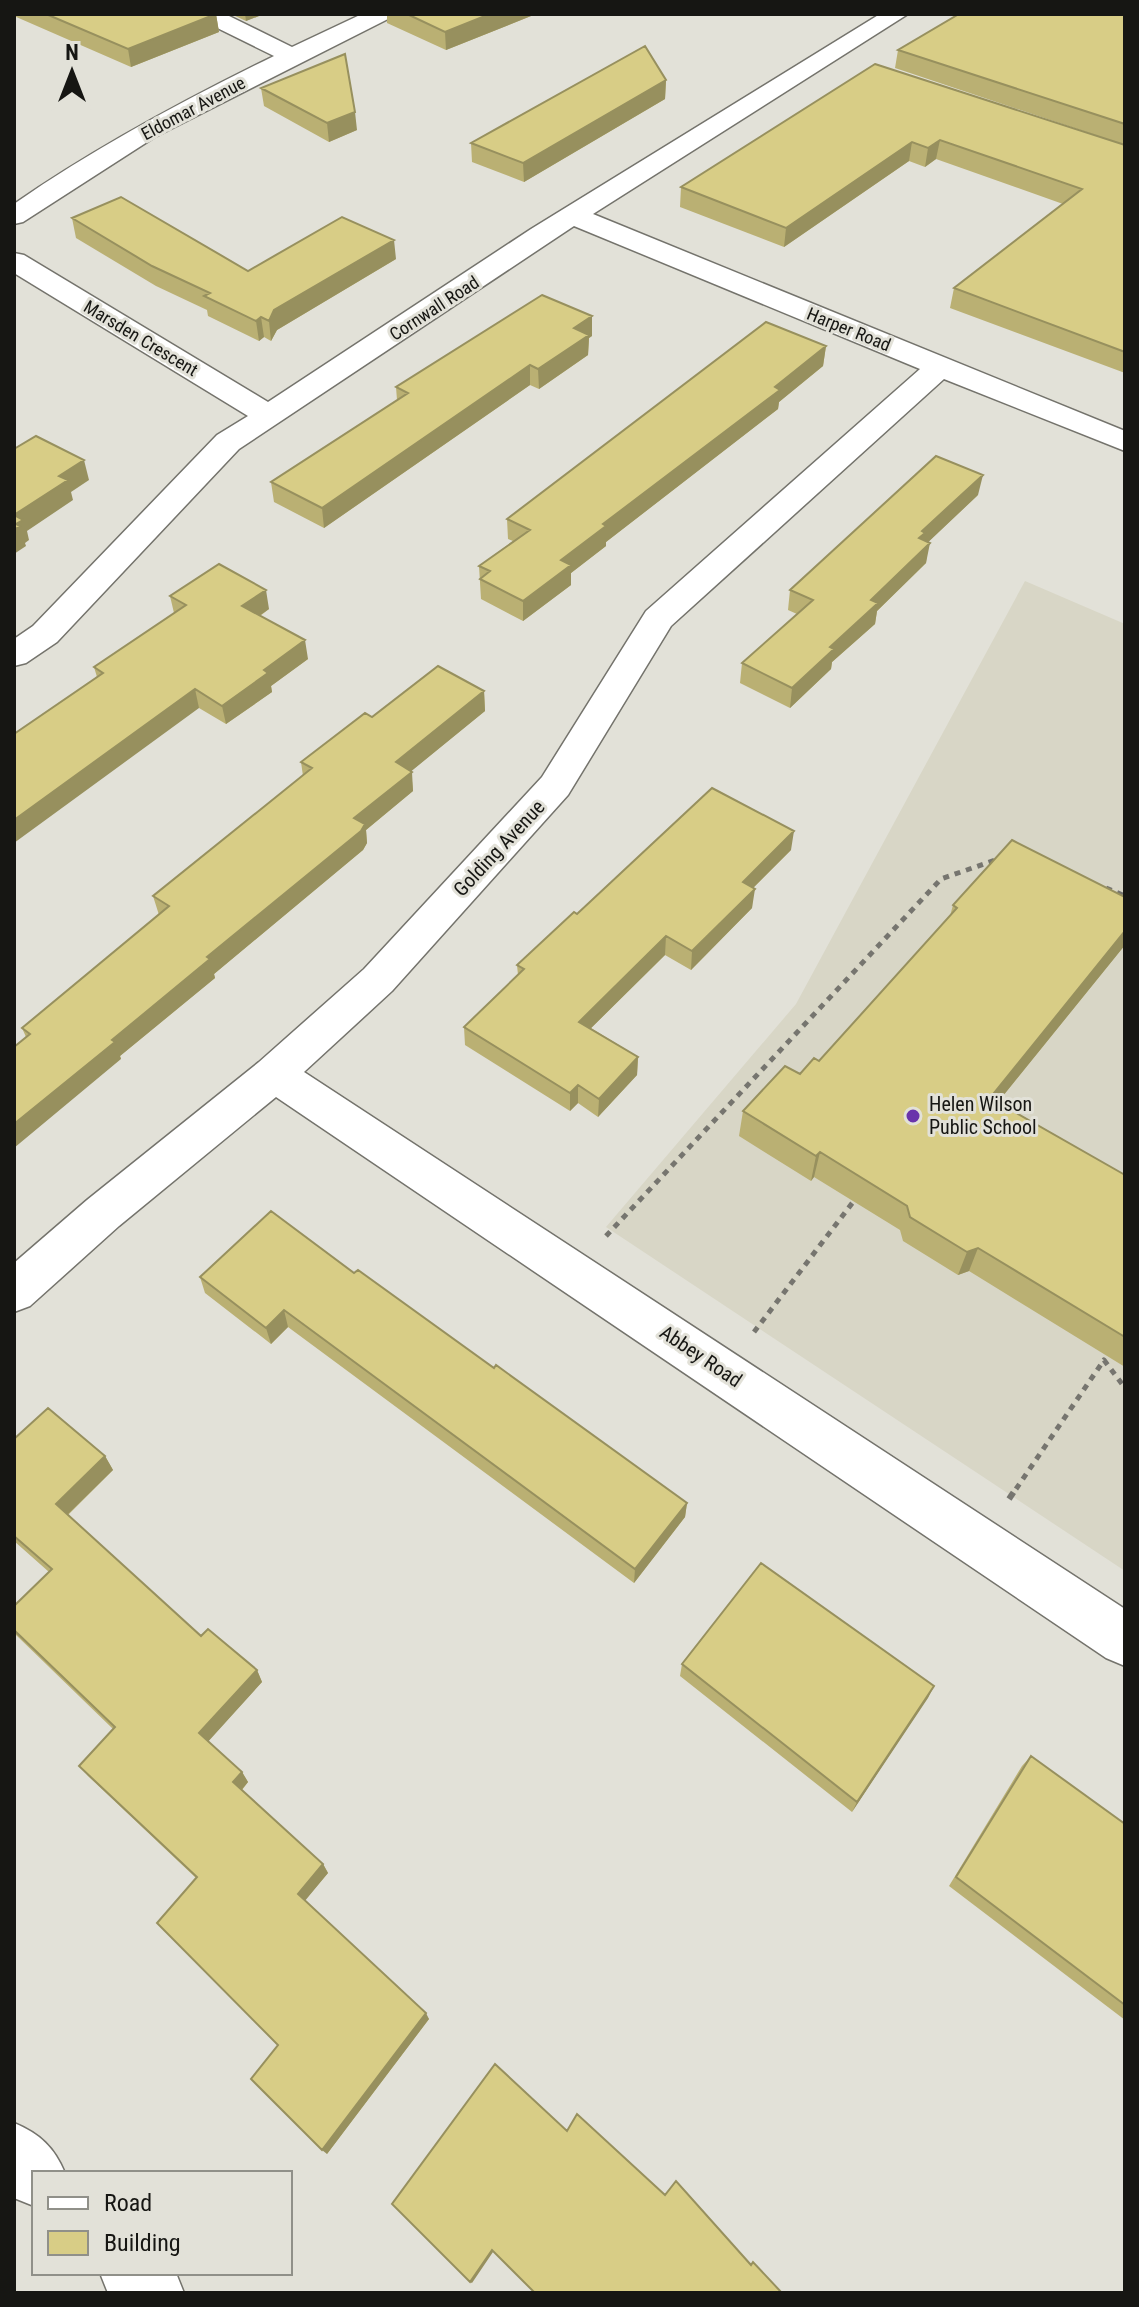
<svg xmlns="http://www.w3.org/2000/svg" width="1139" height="2307" font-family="'Roboto Condensed',sans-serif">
<rect width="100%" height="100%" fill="#e2e1d8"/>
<path fill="#d8d6c6" d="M1025,581l100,43v947l-519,-344 190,-223z"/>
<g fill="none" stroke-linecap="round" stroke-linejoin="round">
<g stroke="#74736c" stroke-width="3">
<path id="minor" d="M195,14h30l67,33 70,-33h30l-4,5 -233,118 -132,85 -9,2v-20c82,-57 170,-104 260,-148l-75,-37z
M880,14h28l-315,200 532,217v20l-181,-72 -273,247 -103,169 -176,196 -88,81 821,537v57l-19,-8 -830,-561 -157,129 -89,80 -16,6v-49l73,-63 172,-138 105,-93 178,-192 104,-166 274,-242 -346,-143 -335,223 -182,193 -31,21 -12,3v-27l19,-13 184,-191 31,-19 -234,-143v-20l10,2 244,147 263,-173z
M14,2123c26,11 40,24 51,50h-31v33l-20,-8z
M100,2273h76l8,20h-76z"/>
</g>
<path stroke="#76756f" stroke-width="5" stroke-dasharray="6 6" stroke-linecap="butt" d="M1106,888l19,8
M606,1236l335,-357 57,-20
M754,1332l99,-130
M1016,1489l88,-129 21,28"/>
<path stroke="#76756f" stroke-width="6" stroke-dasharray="8 8" stroke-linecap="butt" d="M1009,1499l8,-12"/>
<use href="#minor" fill="#fff" fill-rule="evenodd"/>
</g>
<path fill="#bab073" d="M14,14h202l3,18 -88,35 -117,-51z
M231,14h33l-18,7z
M387,14h149l-90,36 -59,-27z
M1125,14v131l-230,-77 3,-18z
M875,64l250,81v228l-175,-65 4,-20 109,-84 -127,-45 -11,8 -16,-6 -125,86 -104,-40 1,-20z
M666,80l-1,19 -141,83 -52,-20 -1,-19z
M261,88l96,42 -28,12 -65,-36z
M72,218l176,53 148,-12 -119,71 -6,11 -7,-4 -5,4 -51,-25 -1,-6 -51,-24 -80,-48z
M592,336l-3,2 -1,17 -49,34 -9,-4 -206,143 -50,-26 -3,-20 126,-82 -1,-13z
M826,346l-3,20 -44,36 -1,7 -172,133v4l-35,27v12l-48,36 -42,-22 -2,-33 34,-25 -5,-2 -1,-20z
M978,495l-50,47 -2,21 -49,48 -2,13 -43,38 -1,7 -41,39 -50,-25 2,-20 55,-49 -9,-4 2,-20z
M170,596l99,13 -9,7 48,43 -37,27 1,6 -46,32 -27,-16 -102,-31 -3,-10 80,-54z
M484,691l1,20 -74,60 2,20 -47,39 1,13 -4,7 -149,124 1,4 -95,78 1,3 -95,-22 -4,-9 137,-113 -6,-19 150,-120 -2,-14 71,-45z
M791,850l-38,38 -1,20 -61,62 -26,-15 -74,73 47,29 -1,18 -39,42 -20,-14 -8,8 -105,-66 -1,-18 54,-52 -1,-10 60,-51z
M1125,897v48l-127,157 127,73v192l-156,-96 -11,4 -55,-34 -3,-11 -86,-53 -3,4 -72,-45 4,-25 76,-50 131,-145 3,-11z
M354,1273l140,95 193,135 -2,14 -51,66 -346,-256 -17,17 -66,-51 -5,-16z
M14,1439l91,17 8,14 -45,45 133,121 56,34 5,12 -54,59 34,31 6,10 -6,8 81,74 5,9 -23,27 124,119 -102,135 -49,-109 -82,-167 -108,-102 -9,-10 34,-37 -99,-96v-27l35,-34 -35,-31z
M682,1664l252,22 -82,126 -172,-136z
M1031,1756l94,68v196l-176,-134 73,-120z"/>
<path fill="#97905e" d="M216,14l3,18 -88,35 -3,-18z
M245,14h19l-18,7z
M490,14h46l-90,36 -1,-18z
M666,80l-1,19 -141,83 -1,-19z
M355,112l2,18 -28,12 -2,-19z
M940,140l-4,19 -11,8 3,-19z
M912,142l-3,19 -125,86 2,-19z
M394,240l2,19 -119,71 -6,11 -2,-20 5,-11z
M592,316v20l-3,2 -1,17 -49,34 -1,-20 36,-41z
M261,317l3,20 -5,4 -3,-20z
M826,346l-3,20 -44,36 -1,7 -172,133v4l-35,27v12l-48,36v-20l38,-41 42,-36z
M530,365v20l-206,143 -2,-20z
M84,460l5,20 -18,12 2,8 -46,31 2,9 -4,3 1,3 -12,8v-39l45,-39z
M983,475l-5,20 -56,53 8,-5 -4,20 -49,48 -2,13 -43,38 -1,7 -41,39 2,-20 38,-41 41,-47 51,-69z
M266,590l3,19 -23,16 -4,-19z
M305,640l3,19 -37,27 1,6 -46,32 -4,-18 42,-36z
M195,689l4,19 -185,135v-23z
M484,691l1,20 -87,71 -2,-20z
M412,772l1,19 -47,39 1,13 -4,7 -149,124 1,4 -95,78 1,3 -107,89v-24l193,-167 147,-139z
M794,831l-3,19 -51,51 3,-19z
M755,889l-3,19 -61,62 1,-19z
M1125,931v14l-144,178 9,-25z
M666,936l-1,19 -86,85v-18z
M638,1057l-1,18 -39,42 1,-18z
M578,1085v18l-8,8v-18z
M820,1152l-6,25 -3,4 5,-25z
M978,1248l-9,23 -11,4 9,-23z
M284,1310l4,17 -17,17 -5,-16z
M105,1456l8,14 -49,48 -8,-14z
M687,1503l-2,14 -51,66 1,-14z
M257,1670l5,12 -56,62 -7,-11z
M934,1686l-6,12 -76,114 5,-10z
M242,1772l6,10 -9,11 -6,-11z
M323,1864l5,9 -24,29 -6,-8z
M426,2013l3,6 -102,135 -5,-4z
M492,2250l1,2 -21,31 -2,-1z"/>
<path fill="#d8cd86" stroke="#97905e" stroke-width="2" d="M46,14h170l-88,35z
M407,14h83l-45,18z
M959,14h166v110l-227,-74z
M645,46l21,34 -143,83 -52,-20z
M345,54l10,58 -28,11 -66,-35z
M875,64l250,81v207l-171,-64 128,-99 -142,-49 -12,8 -16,-6 -126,86 -105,-41z
M121,197l127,74 94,-54 52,23 -120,70 -5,11 -8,-4 -5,4 -52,-25 6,-3 -58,-27 -80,-48z
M542,295l50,21 -18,12 15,7 -51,34 -8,-4 -208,143 -51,-26 137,-89 -12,-6z
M766,322l60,24 -51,41 5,3 -177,134 3,2 -45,34 10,5 -48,36 -43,-22 10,-8 -11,-5 51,-36 -23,-11z
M36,436l48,24 -25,16 9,4 -54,35 9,5 -7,4 4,2 -6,4v-81z
M936,456l47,19 -61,56 3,2 -6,5 11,5 -59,57 7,3 -48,44 4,2 -42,39 -50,-25 71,-63 -23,-10z
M219,564l47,26 -24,16 63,34 -41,30 4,3 -46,33 -27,-17 -181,131v-86l89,-61 -9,-6 92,-62 -16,-9z
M438,666l46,25 -88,71 16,10 -58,46 11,6 -4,7 -154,126 3,2 -98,81 3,2 -101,82v-77l16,-13 -8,-6 147,-122 -16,-10 159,-128 -11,-6 64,-49 7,4z
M712,788l82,43 -51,51 12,7 -63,62 -26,-15 -87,86 59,35 -39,42 -21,-14 -8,8 -106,-66 60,-58 -7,-4 57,-53 3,2z
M1012,840l113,57v34l-135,167 135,77v162l-147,-89 -11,4 -57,-35 -3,-11 -87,-54 -4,4 -73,-45 42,-45 15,8 14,-16 5,3 138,-153 -4,-3z
M271,1211l83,62 4,-3 136,98 2,-3 191,138 -52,66 -351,-259 -18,18 -66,-51z
M48,1408l57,48 -49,48 145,132 7,-7 49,41 -58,63 43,39 -9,10 90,82 -25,30 128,119 -104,137 -71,-71 27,-34 -121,-122 40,-46 -118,-111 36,-39 -101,-97v-24l38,-37 -38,-33v-97z
M761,1563l173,123 -77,116 -175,-138z
M1031,1756l94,68v181l-169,-128z
M495,2064l72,67 10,-17 88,81 11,-14 75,84 2,-3 29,31h-247l-43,-43 -22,32 -78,-78z"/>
<circle fill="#6934ab" stroke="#e2e1d8" stroke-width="3" cx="913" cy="1116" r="8"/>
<g text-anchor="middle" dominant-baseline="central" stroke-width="6" stroke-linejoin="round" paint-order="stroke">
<g font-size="18" fill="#161613" stroke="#e2e1d8">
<text transform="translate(193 108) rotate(-28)">Eldomar Avenue</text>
<text transform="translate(434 308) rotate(-33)">Cornwall Road</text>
<text transform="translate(849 329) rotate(22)">Harper Road</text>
<text transform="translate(141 338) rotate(31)">Marsden Crescent</text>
</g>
<g font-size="20" fill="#161613" stroke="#e2e1d8">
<text transform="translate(499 848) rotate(-47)">Golding Avenue</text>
<text transform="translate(701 1356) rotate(34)">Abbey Road</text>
</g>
<g font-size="20" fill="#161613" stroke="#e2e1d8" text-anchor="start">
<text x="929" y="1104">Helen Wilson<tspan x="929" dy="23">Public School</tspan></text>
</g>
</g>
<rect width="1139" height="2307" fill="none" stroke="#161613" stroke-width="32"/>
<rect x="32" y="2171" width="260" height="104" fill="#e2e1d8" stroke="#909089" stroke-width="2"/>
<rect x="48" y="2197" width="40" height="12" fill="#ffffff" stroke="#909089" stroke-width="2"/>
<text x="104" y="2211" font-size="24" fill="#161613">Road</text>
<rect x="48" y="2231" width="40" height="24" fill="#d8cd86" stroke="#909089" stroke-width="2"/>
<text x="104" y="2251" font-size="24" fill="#161613">Building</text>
<g transform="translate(72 72)" stroke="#e2e1d8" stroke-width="6" paint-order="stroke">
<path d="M0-6L14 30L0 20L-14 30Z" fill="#161613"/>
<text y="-12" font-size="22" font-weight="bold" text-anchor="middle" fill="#161613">N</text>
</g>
</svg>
